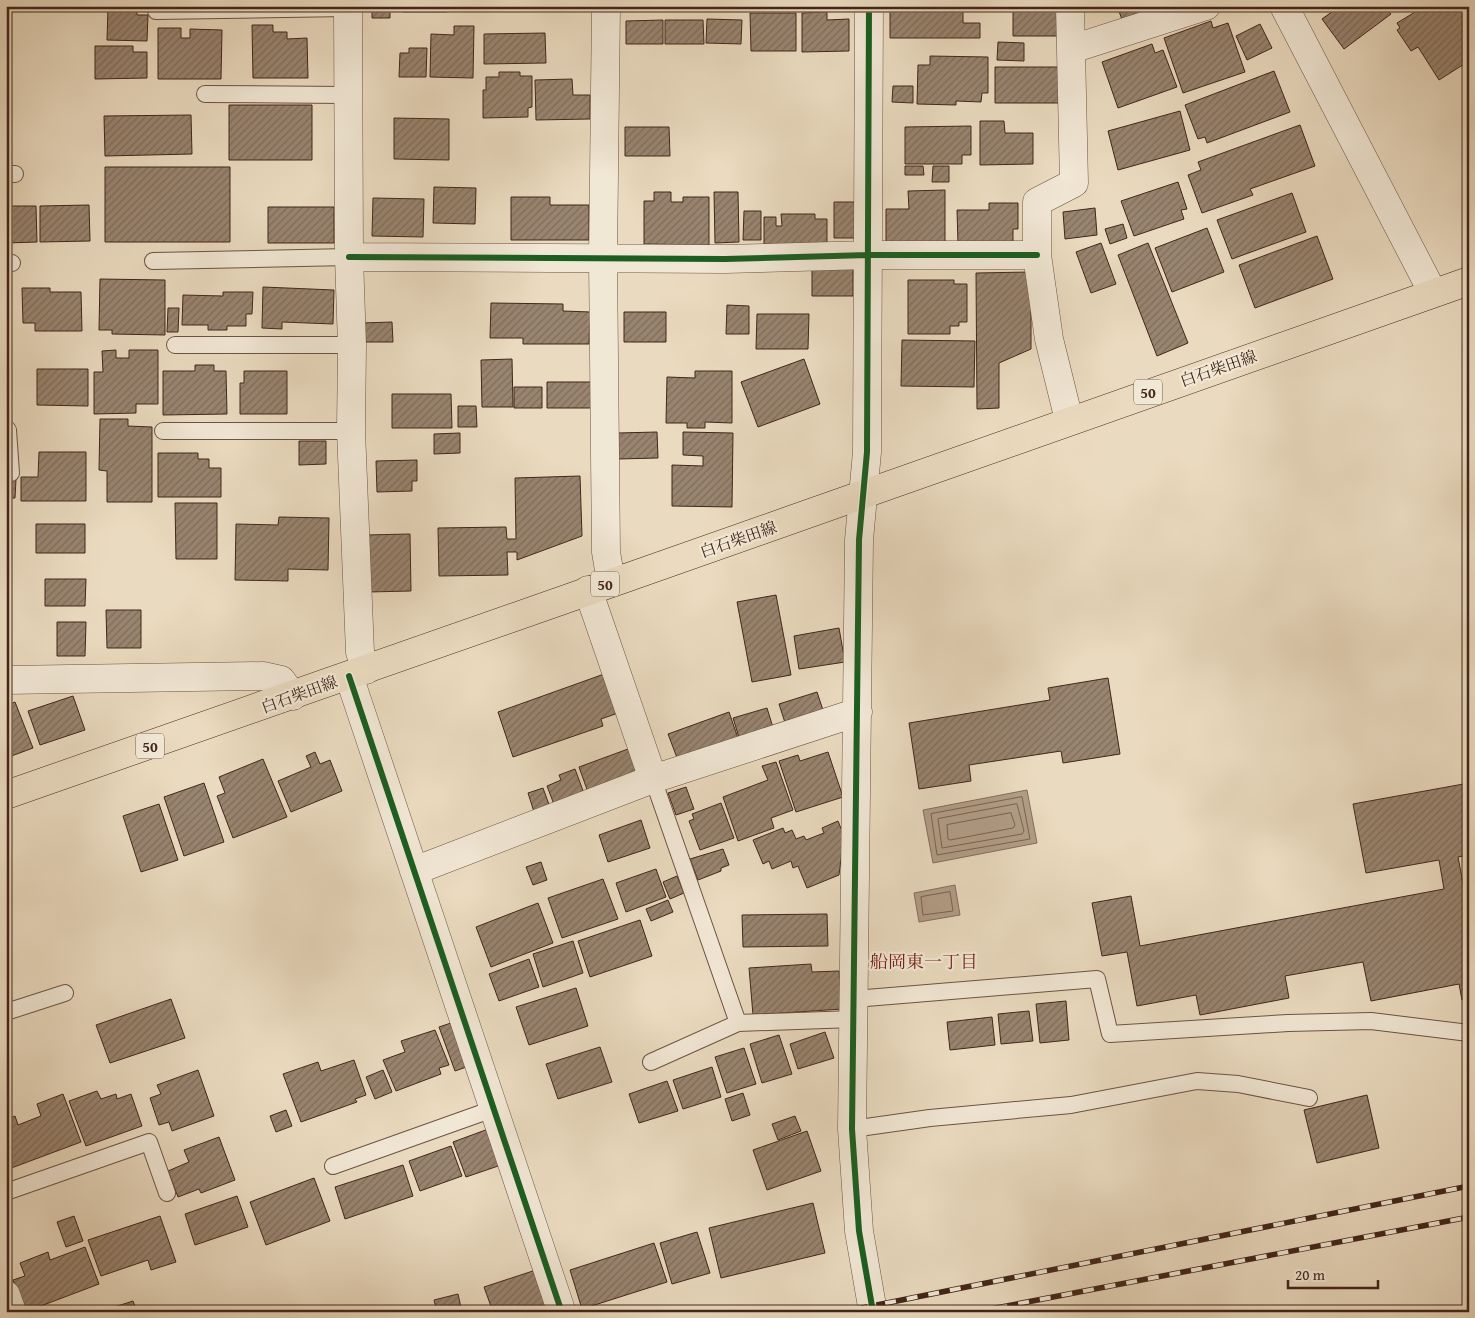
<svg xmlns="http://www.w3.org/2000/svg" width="1475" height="1318" font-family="'Gentium Book Plus','Noto Serif JP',serif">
<defs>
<pattern id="building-hatch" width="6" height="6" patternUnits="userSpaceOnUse" patternTransform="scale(1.25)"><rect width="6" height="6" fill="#998470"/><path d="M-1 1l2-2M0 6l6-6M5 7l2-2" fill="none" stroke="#7e6c5b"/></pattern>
</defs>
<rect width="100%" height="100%" fill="#eadabf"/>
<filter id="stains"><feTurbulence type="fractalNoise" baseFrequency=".004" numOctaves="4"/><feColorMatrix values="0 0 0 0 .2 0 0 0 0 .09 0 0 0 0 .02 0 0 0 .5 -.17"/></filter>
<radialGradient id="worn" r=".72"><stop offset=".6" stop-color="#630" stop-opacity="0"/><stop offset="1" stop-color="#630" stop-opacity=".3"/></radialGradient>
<path fill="#b19d87" stroke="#856d5b" d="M1027,790l10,53 -104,20 -10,-53z
M955,885l5,30 -41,7 -5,-29z"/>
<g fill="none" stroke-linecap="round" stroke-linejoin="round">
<path stroke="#7a6250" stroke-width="1" d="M1022,797l8,42 -93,16 -6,-41z
M1017,804l7,27 -2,3 -80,14 -4,-29z
M1011,813l4,12 -2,3 -63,12 -2,-1 -1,-14z
M950,892l3,19 -30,4 -2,-18z"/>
</g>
<path fill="url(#building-hatch)" stroke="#42261a" d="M360,6h30v12h-18v-8h-12z
M403,6h44v6h-44z
M905,6h38v5h20v12h17v15h-90v-27h15z
M1013,6h45l1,30h-46z
M1117,6h58l-51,19z
M1334,6h56l-3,3 4,5 -47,35 -22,-30 14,-10z
M1425,6h40l4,6v49l-30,19 -21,-33 -7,4 -14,-21 3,-2 -3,-5z
M108,7l29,1v7h11l-1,26 -40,-1z
M827,12v8l22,-1v32l-47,1v-39z
M750,13h46v38h-45z
M707,19l35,1 -1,24 -35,-1z
M663,20v24h-37v-23z
M665,20h38l1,24h-39z
M1211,21l2,7 15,-5 17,49 -62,21 -19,-55z
M1260,24l12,24 -25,12 -11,-24z
M252,25h21v7h14v7l20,-1 1,40h-55z
M454,26h20l-1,52 -43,-1 1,-43 23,1z
M158,28h23v10h9v-9l32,1 -1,49h-63z
M545,33l1,30 -62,1v-30z
M998,42l26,1v18l-27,-1z
M1152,44l3,9 8,-3 14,37 -59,21 -16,-46z
M95,46h38v6h14v26l-52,1z
M409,48h18l-1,29h-27l1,-24h9z
M930,56l58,1v36h-6l-1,9 -25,-1v4l-39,-1 1,-39h12z
M995,67h68v36h-68z
M1274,71l16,41 -83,31 -2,-6 -7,2 -13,-34z
M499,72h21v4h12v31l-4,1v9l-45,1v-28h3v-13h13z
M572,79l1,16h17v24l-54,1 -1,-40z
M893,86h20v17l-21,-1z
M229,105h83v55h-83z
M1180,111l10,39 -72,20 -10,-39z
M191,115l1,39 -87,2 -1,-40z
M394,118l55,1v41l-55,-1z
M980,121h24l1,12h28v31l-53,1z
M1300,125l15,41 -65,23 3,6 -51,18 -14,-38 13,-5 -3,-8z
M971,126v29h-9v9h-57v-37z
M625,127h44l1,29h-45z
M905,166h18l1,9h-19z
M933,166h16v16h-17z
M105,167h125v75h-125z
M1178,182l9,27 -6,1 3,9 -50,17 -13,-35z
M434,187l42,1 -1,36 -42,-1z
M945,190v52l-59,1v-34h23l-1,-18z
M654,192h17v10h12v-5h26v48l-65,-1v-43h10z
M714,192h24l1,50 -24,1z
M1292,193l14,39 -74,27 -15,-39z
M511,197h39v8h39v35h-78z
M373,198l51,1 -1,38 -51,-1z
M834,202h23v36h-23z
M989,203h29v26h-5v13l-55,1 -1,-33h32z
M89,205l1,36 -50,1v-36z
M6,206h30l1,36 -31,1z
M268,207h66v36h-66z
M1095,208l2,27 -32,4 -2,-27z
M744,211h17v29h-18z
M781,214h34v5h12v24l-63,1v-27h12v9h6z
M1123,224l4,14 -17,6 -5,-15z
M1207,228l17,44 -52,20 -17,-44z
M1317,236l16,43 -78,29 -16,-43z
M1101,243l15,41 -25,9 -15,-41z
M1148,243l40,100 -31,13 -39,-101z
M812,268h41v28h-41z
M1031,272v77l-32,14v45l-22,1 -1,-136z
M100,279l65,1v55l-53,-1v-4h-13z
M908,280h46v4h13v38h-8v4h-9v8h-42z
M263,287l71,3 -1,34 -51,-2v7l-20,-1z
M22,288h28v4h31l1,39h-47v-8h-12z
M223,292h30l-1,22h-6v12h-19v4h-19v-5h-26l1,-30 40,1z
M491,303l72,1v7l27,1 -1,32h-66v-6h-33z
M727,305l22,1v28h-23z
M168,308h11l-1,24h-11z
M624,312h42v30h-42z
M757,314h52l-1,35h-52z
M392,322l1,20h-30l-1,-19z
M902,340l73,1 -1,46 -73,-1z
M116,350v8h13v-8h29v54h-22v9l-42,1v-42h9l-1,-21z
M512,359l1,48h-31l-1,-47z
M804,359l16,45 -62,23 -17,-45z
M195,365h19v6h12l1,43 -64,1v-44h32z
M37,369h51v37l-51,-1z
M244,371h43v43h-47v-31h4z
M695,371h37v52l-27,-1v6h-18v-5h-21l1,-46 28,1z
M547,382h49l1,26h-50z
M514,387h28v21h-28z
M392,394h59l1,34h-60z
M458,406h18l1,21h-19z
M100,419h28v7l24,1v75h-45v-31l-8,-1z
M657,432l1,26 -40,1v-26z
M683,432l50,1 -1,74 -60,-1v-41l31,1v-10l-20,-1z
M460,433v20l-26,1v-20z
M299,441h27v23l-27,1z
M39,452h47v49h-65v-24h17z
M158,453h40v6h11v9h12v29h-63z
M417,460v21h-5v10l-35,1 -1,-31z
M580,476l2,60 -65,24v-8h-10l1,23 -69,1 -1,-48 68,-1 1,12h9l-1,-61z
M6,479h10l-1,19h-9z
M175,503h42v56h-41z
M279,517l50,1 -1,52 -40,-1v12l-53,-1 1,-56 42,1z
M36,524h49v29h-49z
M410,534l1,57 -43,1 -2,-57z
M45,579h41l-1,27h-40z
M776,595l15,80 -39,7 -15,-80z
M106,610h35v38h-34z
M57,622h29l-1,34h-28z
M839,628l6,34 -46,7 -5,-33z
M607,673l14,39 -20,7 2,7 -90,31 -15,-45z
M1108,678l12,76 -57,9 -2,-12 -92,14 2,16 -52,8 -10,-66 141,-23 -2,-12z
M817,692l9,27 -38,13 -9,-28z
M73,696l12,34 -45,15 -12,-34z
M15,702l18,46 -27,10v-52z
M767,708l8,26 -34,10 -8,-26z
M729,712l10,29 -60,22 -11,-29z
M628,749l10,27 -49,19 -10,-28z
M315,752l5,12 10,-4 12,31 -51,21 -13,-31 33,-14 -5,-11z
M828,752l15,45 -47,15 -17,-51 19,-6 2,6z
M263,759l24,58 -54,21 -16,-42 8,-3 -6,-16z
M776,762l17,48 -22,8 3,10 -36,13 -15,-44 45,-17 -6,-14z
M575,769l10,27 -30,11 -8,-21 14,-6 -2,-5z
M204,783l20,59 -40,14 -20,-59z
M1469,783v72l-11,2 11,57v84l-7,2 -3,-16 -88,17 -8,-39 -78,14 4,22 -89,17 -4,-20 -59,11 -10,-54 -25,4 -10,-53 39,-7 9,50 304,-57 -5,-29 -73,13 -13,-69z
M686,787l8,22 -18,6 -8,-22z
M543,788l8,22 -16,5 -7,-22z
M721,803l13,35 -34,12 -11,-29 5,-2 -2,-5z
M159,804l19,56 -37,12 -18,-56z
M641,820l9,28 -42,14 -9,-27z
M838,821l6,15 -5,39 -32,13 -9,-22 -5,2 -2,-7 -19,8 -3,-8 -6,3 -10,-24 30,-12 2,5 7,-3 4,9 8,-3 2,4 18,-7 -2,-5z
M723,849l6,16 -8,3v3l-23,9 -8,-21z
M541,862l6,18 -14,5 -7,-18z
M656,869l10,28 -40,15 -10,-29z
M677,876l7,17 -14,6 -7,-17z
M603,879l15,40 -56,19 -14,-40z
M668,900l5,12 -22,9 -5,-12z
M538,903l15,40 -62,24 -15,-40z
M827,914l1,32 -85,1 -1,-32z
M640,920l12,36 -62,21 -12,-36z
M573,941l10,32 -40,14 -10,-33z
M529,959l10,28 -40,14 -10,-27z
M811,964l1,8 27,-1 3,38 -89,6 -4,-47z
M576,988l12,38 -59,19 -13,-38z
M171,999l14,39 -75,25 -14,-38z
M1066,1001l3,39 -29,3 -4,-39z
M1029,1011l4,30 -32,3 -3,-30z
M992,1017l3,28 -45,5 -3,-28z
M457,1021l15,44 -17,6 -16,-44z
M435,1030l14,35 -10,3 2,6 -45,17 -13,-31 22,-8 -4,-11z
M825,1032l9,26 -36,11 -8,-25z
M779,1035l13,39 -30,9 -12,-39z
M600,1047l12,35 -54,17 -12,-35z
M744,1048l12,36 -29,9 -12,-36z
M354,1060l12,35 -11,4 2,3 -56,20 -18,-48 35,-12 3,9z
M712,1067l9,30 -38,12 -10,-29z
M198,1070l16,46 -42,15 -3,-9 -10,3 -9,-27 11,-4 -4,-9z
M383,1070l9,22 -17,7 -9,-22z
M667,1081l11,30 -39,12 -10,-29z
M97,1091l4,8 15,-5 1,5 14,-5 11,32 -56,20 -17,-45z
M743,1093l7,22 -18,6 -7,-22z
M63,1094l18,48 -75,28v-50l9,-4 3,9 23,-9 -4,-12z
M1367,1095l12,53 -62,15 -13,-53z
M286,1110l6,16 -16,6 -6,-16z
M795,1116l6,15 -23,9 -6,-16z
M491,1128l13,36 -38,13 -13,-35z
M807,1131l14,40 -54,19 -14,-40z
M219,1137l16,43 -34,13 -2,-4 -21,8 -10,-26 21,-9 -5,-12z
M451,1146l11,30 -42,15 -11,-30z
M403,1165l10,31 -68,23 -10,-32z
M314,1178l16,43 -64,24 -16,-43z
M237,1196l11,31 -53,18 -10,-31z
M813,1203l12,50 -104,25 -12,-50z
M74,1216l9,25 -17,6 -9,-25z
M160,1216l16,46 -25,8 -3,-10 -47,16 -13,-36z
M697,1232l13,41 -38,11 -12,-41z
M654,1243l13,39 -85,27 -12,-39z
M85,1247l14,37 -74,28 -12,-32 12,-4 -5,-13 28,-11 2,8z
M539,1269l14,43h-60l-9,-25z
M458,1294l4,18h-25l-3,-12z
M133,1301l4,11h-54l15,-5 1,5z
M429,1307l1,5h-19z"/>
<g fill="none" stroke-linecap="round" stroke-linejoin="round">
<g stroke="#6c5343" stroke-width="18">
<path id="service" d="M156,11l192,-3
M205,94l142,1
M6,174h9
M153,261l196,-4
M6,263h6
M175,345h177
M6,428l2,2 3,43
M163,431h188
M653,779l85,244
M854,999l243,-20 13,55 178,-11 83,-2 98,12
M6,1012l59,-19
M651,1062l87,-39 116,-4
M852,1129l78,-11 141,-13 126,-24 41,3 71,14
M333,1166l160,-57
M6,1192l143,-50 18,51"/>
</g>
<g stroke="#6c5343" stroke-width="29">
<path id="minor" d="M348,6l1,251 3,88 -1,86 9,221 6,18
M606,6l-3,253 3,293 5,30
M869,6l-2,446 -8,88 -7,589 7,102 14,81
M1072,49l134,-43
M349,257l376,2 143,-4h169
M1069,420l-20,-81 -12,-84v-53l37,-19 -4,-177
M588,590l65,189
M349,676l211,631
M6,680l257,-4 18,4 12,16
M414,871l239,-92 205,-67
M6,1295l6,17"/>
</g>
<g stroke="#6c5343" stroke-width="29">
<path id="tertiary" d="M1284,6l149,287"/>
</g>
<g stroke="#42261a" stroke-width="29">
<path id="primary" d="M6,795c489,-168 974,-345 1463,-514"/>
</g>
<use href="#service" stroke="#f1e7d5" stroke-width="16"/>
<use href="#minor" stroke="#f1e7d5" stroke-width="28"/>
<use href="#tertiary" stroke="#f1e7d5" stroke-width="28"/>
<use href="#primary" stroke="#eadabf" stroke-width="28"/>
<g stroke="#42261a" stroke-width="5.5">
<path id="rail" d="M842,1312l627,-126
M975,1312l494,-95"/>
</g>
<use href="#rail" stroke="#f1e7d5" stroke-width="4" stroke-dasharray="11" stroke-linecap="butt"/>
<g stroke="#f1e7d5" stroke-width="9">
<path id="cycleway" d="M869,6l-2,446 -8,88 -7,589 7,102 14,81
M349,257l376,2 143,-4h169
M349,676l211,631"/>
</g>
<use href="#cycleway" stroke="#1b5e20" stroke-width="6"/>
</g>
<g text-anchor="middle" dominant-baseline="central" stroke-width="4.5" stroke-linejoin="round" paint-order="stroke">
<g fill="#f1e7d5" stroke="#766052" stroke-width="1">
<rect x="1134" y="379.5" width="28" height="25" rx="4"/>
<rect x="591" y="571.5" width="28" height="25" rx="4"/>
<rect x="136" y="733.5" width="28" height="25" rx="4"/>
</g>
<g font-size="15" font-weight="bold" fill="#42261a">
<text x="1148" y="392">50</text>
<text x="605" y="584">50</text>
<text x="150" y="746">50</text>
</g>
<g font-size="16" fill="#42261a" stroke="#f1e7d5">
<text transform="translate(1218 368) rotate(-19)">白石柴田線</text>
<text transform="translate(738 539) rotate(-19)">白石柴田線</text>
<text transform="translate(299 694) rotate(-20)">白石柴田線</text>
</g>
<g font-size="18" fill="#7a1f14" stroke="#f1e7d5">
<text x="924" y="961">船岡東一丁目</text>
</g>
</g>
<rect width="1475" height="1318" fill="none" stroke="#eadabf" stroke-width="25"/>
<rect x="8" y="8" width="1460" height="1303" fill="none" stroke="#42261a" stroke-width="2.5"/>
<rect x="12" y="12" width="1450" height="1293" fill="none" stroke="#42261a"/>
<path d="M1288 1280v8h90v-8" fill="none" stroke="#42261a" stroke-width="2.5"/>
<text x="1295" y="1280" font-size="15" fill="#42261a" stroke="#f1e7d5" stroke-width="4" paint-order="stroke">20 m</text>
<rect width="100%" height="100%" filter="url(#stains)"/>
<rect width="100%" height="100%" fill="url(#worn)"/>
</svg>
